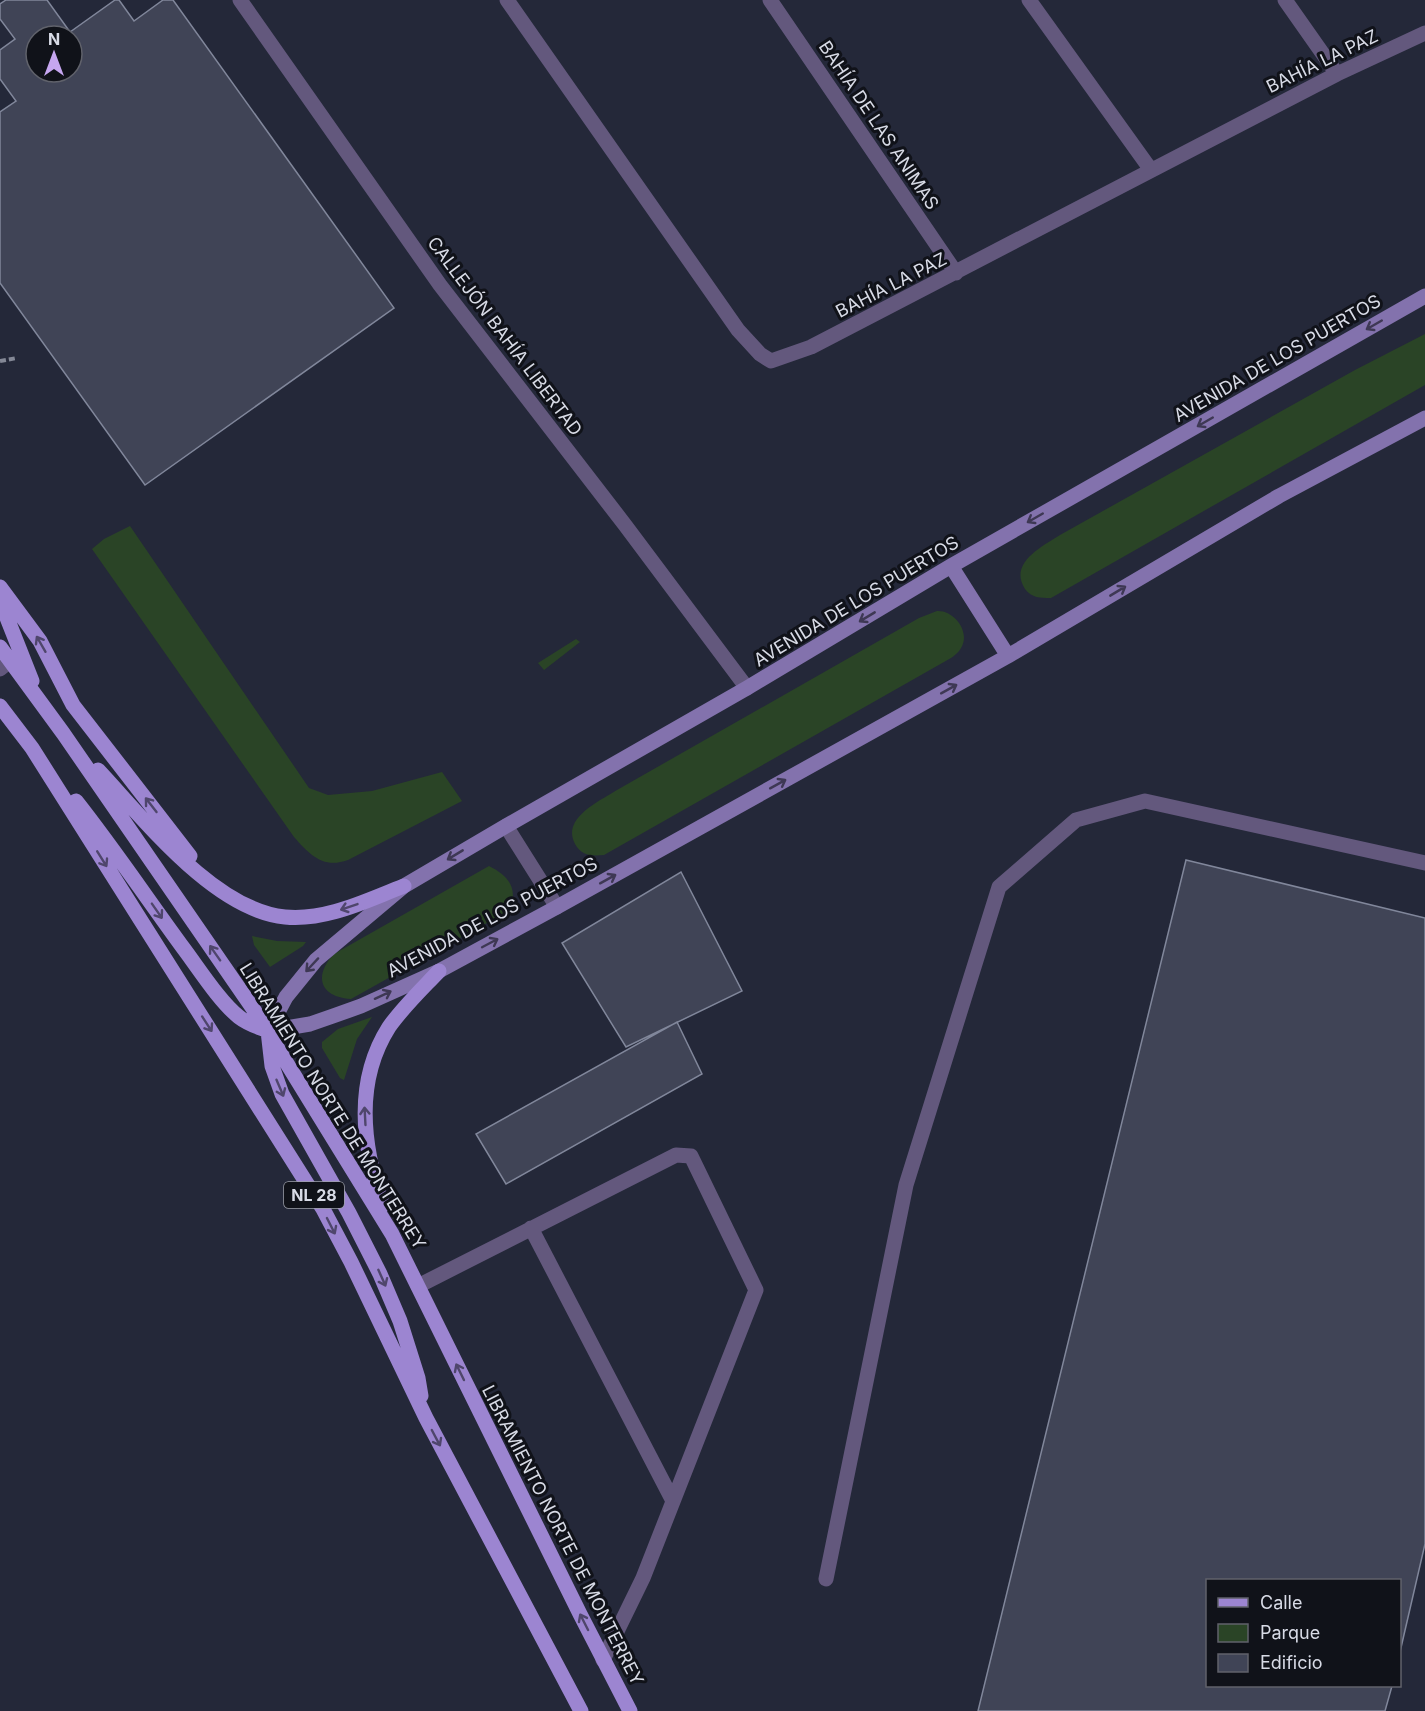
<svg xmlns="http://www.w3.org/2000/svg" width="1425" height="1711" font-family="Inter,sans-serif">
<rect width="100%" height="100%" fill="#242839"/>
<path fill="#2a4426" d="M1425,334v51l-374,213c-11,0 -19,0 -26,-9 -17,-26 18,-43 35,-54l295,-165z
M130,526l179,262 19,7 44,-4 70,-19 20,29 -114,59c-25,9 -38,-5 -54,-23l-202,-288 12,-10z
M937,611c17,-1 34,21 24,37 -2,4 -7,8 -10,10l-347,197c-13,1 -22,1 -29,-11 -14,-26 25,-43 42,-54l302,-172z
M576,639l4,3 -36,28 -6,-7z
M489,866c20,10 29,22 21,44l-159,89c-31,-2 -38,-23 -17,-45z
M252,936l25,5 29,1 -3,4 -33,21 -16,-22z
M372,1017l-15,22 -13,41 -4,-2 -18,-30v-6l16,-13z"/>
<path fill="#404456" stroke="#81879b" stroke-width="1.5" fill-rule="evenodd" d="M6,0h41l23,32 45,-32h4l15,21 29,-21h10l221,308 -249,177 -145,-202v-171l16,-11 -16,-22v-29l15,-11 -15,-20v-15zM36,36h36v36h-36z
M1186,860l239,58v626l-25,108v-72h-192v106h184l-7,25h-407z
M681,872l61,119 -116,56 -64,-104z
M677,1022l25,52 -196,110 -30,-50z"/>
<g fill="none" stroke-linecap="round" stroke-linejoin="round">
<path stroke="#848896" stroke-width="4" stroke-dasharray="6 3" stroke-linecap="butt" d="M0,361l17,-3"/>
<path stroke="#63587d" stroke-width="15" d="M0,669l10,-8
M506,826l51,81
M531,1228l142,273
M418,1286l258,-131 15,1 65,134 -113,288 -40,82
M826,1579l80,-394 93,-298 77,-67 69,-19 280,62"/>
<path stroke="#63587d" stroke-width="15" d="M240,0l200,285 185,240 122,163
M507,0l231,330 22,24 11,7 40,-14 526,-273 88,-41
M770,0l186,273
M1029,0l122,170
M1285,0l52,74"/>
<path stroke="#8372ad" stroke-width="15" d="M951,566l57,90
M268,1031l18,-34 30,-37 88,-74 102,-60 241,-138 204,-122 474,-270
M268,1031l42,-7 23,-8 28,-10 78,-35 118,-64 451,-251 271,-160 146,-78"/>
<path stroke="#9c85d1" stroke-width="15" d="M0,587l40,54 33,64 117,151
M0,600l32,81
M0,647l63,86 191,277 138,224 188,380 50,97
M0,706l32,42 291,461 28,53 75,156 155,293
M98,770c46,49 116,140 187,147 42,4 82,-17 119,-31
M76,801c38,48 72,99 108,148 15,20 36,53 55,68 9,7 19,10 29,14l4,35 10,28 67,119 31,61 20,47 18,57 3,18
M383,1205c-21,-59 -29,-123 6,-178 14,-20 33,-38 50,-56"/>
</g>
<defs><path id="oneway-shaft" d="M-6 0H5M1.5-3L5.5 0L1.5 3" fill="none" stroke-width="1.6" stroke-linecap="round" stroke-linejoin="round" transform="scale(1.5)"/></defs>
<g stroke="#3e3854">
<use href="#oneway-shaft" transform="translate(1374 325) rotate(150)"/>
<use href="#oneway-shaft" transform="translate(1205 422) rotate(150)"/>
<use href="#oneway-shaft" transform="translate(1035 518) rotate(150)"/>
<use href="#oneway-shaft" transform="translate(1118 591) rotate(-31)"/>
<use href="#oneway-shaft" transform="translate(867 617) rotate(149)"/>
<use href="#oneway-shaft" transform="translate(949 689) rotate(-29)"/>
<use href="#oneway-shaft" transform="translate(778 784) rotate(-29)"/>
<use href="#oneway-shaft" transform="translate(455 855) rotate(149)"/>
<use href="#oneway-shaft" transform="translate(608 879) rotate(-29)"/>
<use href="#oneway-shaft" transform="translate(490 943) rotate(-28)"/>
<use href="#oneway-shaft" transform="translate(312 965) rotate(133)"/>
<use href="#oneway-shaft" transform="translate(383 995) rotate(-25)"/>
</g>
<g stroke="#4f466c">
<use href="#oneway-shaft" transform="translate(41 644) rotate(-120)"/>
<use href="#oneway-shaft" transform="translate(151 805) rotate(-128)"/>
<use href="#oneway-shaft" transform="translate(102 859) rotate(58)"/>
<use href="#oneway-shaft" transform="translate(349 907) rotate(161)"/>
<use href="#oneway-shaft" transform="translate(157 911) rotate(55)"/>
<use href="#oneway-shaft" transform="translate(215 953) rotate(-125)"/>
<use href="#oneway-shaft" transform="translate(207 1024) rotate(57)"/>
<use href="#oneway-shaft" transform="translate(280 1088) rotate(67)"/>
<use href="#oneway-shaft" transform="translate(365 1116) rotate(-93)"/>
<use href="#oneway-shaft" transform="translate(331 1226) rotate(63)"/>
<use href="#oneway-shaft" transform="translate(382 1278) rotate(66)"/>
<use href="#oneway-shaft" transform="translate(460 1372) rotate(-116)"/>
<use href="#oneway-shaft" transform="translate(436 1438) rotate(62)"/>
<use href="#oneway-shaft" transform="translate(584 1622) rotate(-117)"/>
</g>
<g text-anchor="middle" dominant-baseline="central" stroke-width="6" stroke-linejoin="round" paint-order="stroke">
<rect fill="#101219" stroke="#9c9fa8" stroke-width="1.5" x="284" y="1182" width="60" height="26" rx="4.5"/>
<g font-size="16" font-weight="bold" fill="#d8dbe6">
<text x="314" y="1195">NL 28</text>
</g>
<g font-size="18" fill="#d8dbe6" stroke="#101219">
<text transform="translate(1322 61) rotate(-26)">BAHÍA LA PAZ</text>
<text transform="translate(879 125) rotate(56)">BAHÍA DE LAS ANIMAS</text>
<text transform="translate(891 285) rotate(-27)">BAHÍA LA PAZ</text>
<text transform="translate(505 336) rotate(53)">CALLEJÓN BAHÍA LIBERTAD</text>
<text transform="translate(1277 358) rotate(-30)">AVENIDA DE LOS PUERTOS</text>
<text transform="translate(856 601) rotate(-31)">AVENIDA DE LOS PUERTOS</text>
<text transform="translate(492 917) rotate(-28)">AVENIDA DE LOS PUERTOS</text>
<text transform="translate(333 1106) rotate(58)">LIBRAMIENTO NORTE DE MONTERREY</text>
<text transform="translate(563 1535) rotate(63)">LIBRAMIENTO NORTE DE MONTERREY</text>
</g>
</g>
<rect x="1206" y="1579" width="195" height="108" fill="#101219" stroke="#60626b" stroke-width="1.5"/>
<rect x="1218" y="1598" width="30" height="9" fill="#9c85d1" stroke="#60626b" stroke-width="1.5"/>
<text x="1260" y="1609" font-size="18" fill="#d8dbe6">Calle</text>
<rect x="1218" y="1624" width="30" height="18" fill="#2a4426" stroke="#60626b" stroke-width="1.5"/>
<text x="1260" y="1639" font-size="18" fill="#d8dbe6">Parque</text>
<rect x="1218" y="1654" width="30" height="18" fill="#404456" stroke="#60626b" stroke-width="1.5"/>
<text x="1260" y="1669" font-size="18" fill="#d8dbe6">Edificio</text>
<g transform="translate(54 54)"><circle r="28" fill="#101219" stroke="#60626b" stroke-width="1.5"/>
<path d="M0-4.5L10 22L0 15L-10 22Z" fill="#c6a6f0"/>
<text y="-9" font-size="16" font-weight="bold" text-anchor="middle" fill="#d8dbe6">N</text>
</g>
</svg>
